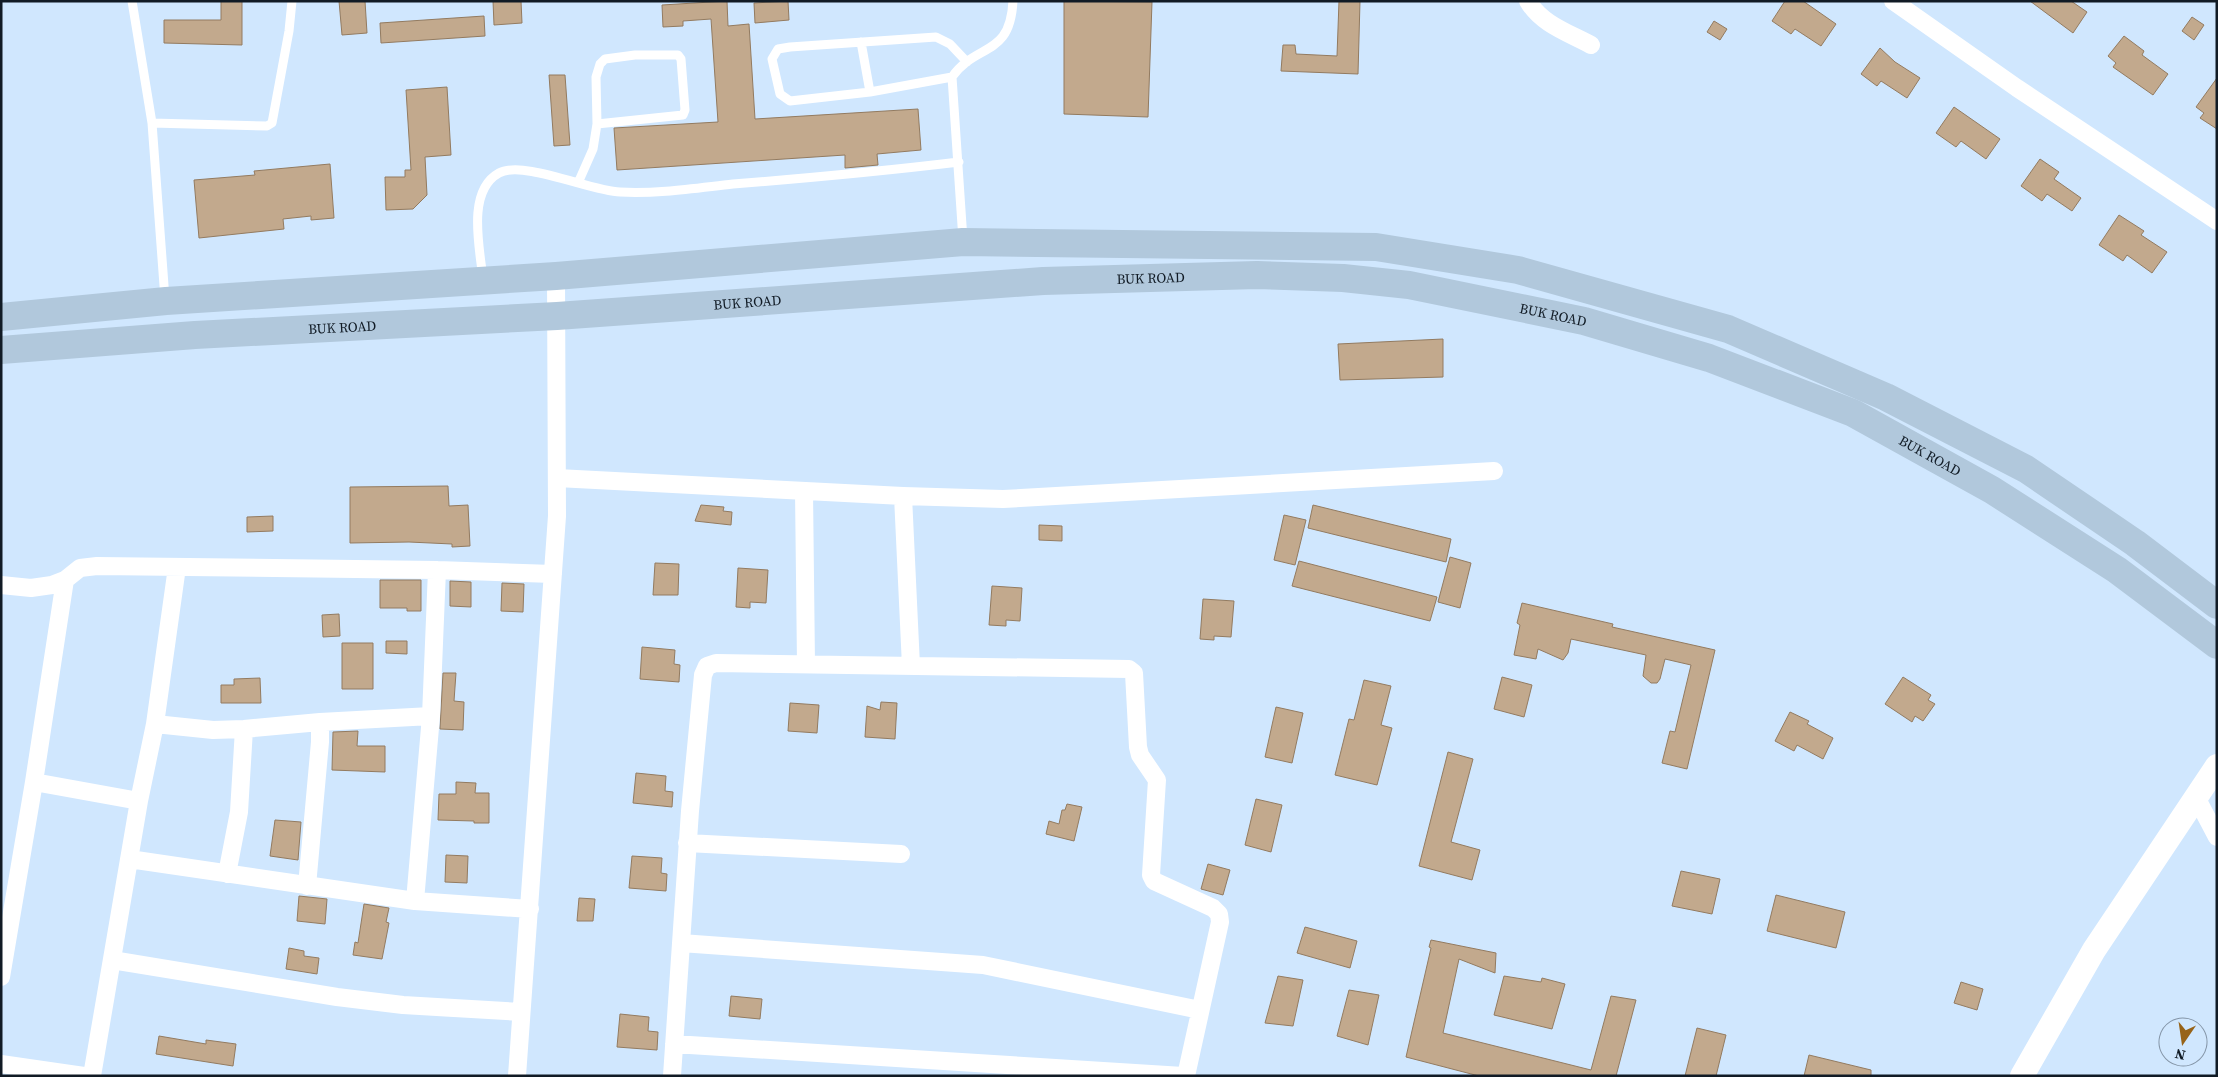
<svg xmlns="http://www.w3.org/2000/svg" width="2218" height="1077" font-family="'Source Serif 4',serif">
<rect width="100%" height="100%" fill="#d0e7fe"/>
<path fill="#c2a98d" stroke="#937b60" d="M221,1h21v44l-78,-2v-23h57z
M339,1h26l2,32 -25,2z
M493,1h28l1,22 -28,2z
M727,1l1,25 21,-2 6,95 163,-10 3,41 -44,4 1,11 -33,3v-13l-228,15 -3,-42 104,-6 -7,-103 -28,2v5l-20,1 -1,-22z
M788,1l1,19 -34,3 -1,-20z
M1064,1l88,1 -4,115 -84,-3z
M1339,1h21l-2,73 -77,-3 2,-26h12l1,9 41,2z
M1785,1h18l33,23 -15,22 -26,-17 -4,5 -19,-13z
M2030,1h41l16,11 -14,21z
M484,16l1,20 -104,7 -1,-20z
M2192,17l12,8 -10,15 -12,-9z
M1714,21l13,8 -7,11 -13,-8z
M2124,36l20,15 -2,4 26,19 -15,21 -40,-28 3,-4 -8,-7z
M1880,48l15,14 25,16 -13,20 -26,-17 -4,5 -16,-12z
M549,75h16l5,70 -16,1z
M2217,78v51l-17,-11 4,-5 -8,-6z
M447,87l4,68 -26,2 2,38 -14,14 -27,1 -1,-33h20v-7h6l-5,-80z
M1954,107l46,32 -14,20 -25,-18 -5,6 -20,-14z
M2040,159l19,13 -5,7 27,19 -9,13 -25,-17 -5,7 -21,-15z
M330,164l4,54 -23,2v-4l-28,3 1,10 -85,9 -5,-58 61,-5 -1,-4z
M2119,215l25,16 -3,4 26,17 -15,21 -25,-18 -4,6 -24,-16z
M1443,339v38l-103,3 -2,-36z
M448,486l1,20 19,-1 2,41 -18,1v-3l-43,-2 -59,1v-56z
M701,505l23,2 -1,4 9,1 -1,13 -36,-4z
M1313,505l138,34 -5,23 -138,-34z
M1284,515l22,5 -11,45 -21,-5z
M273,516v15l-26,1v-15z
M1039,525l23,1v15l-23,-1z
M1450,557l21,6 -11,45 -22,-6z
M1299,561l138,36 -7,24 -138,-35z
M655,563l24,1 -1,31h-25z
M738,568l30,2 -2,33 -16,-1v6l-14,-1z
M380,580h41v31h-14v-3h-27z
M450,581l21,1v25l-21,-1z
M502,583l22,1 -1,28 -22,-1z
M992,586l30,2 -2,33 -14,-1v6l-17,-1z
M1203,599l31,2 -3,36 -17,-1v4l-14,-1z
M1522,603l91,21 -1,3 103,23 -28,119 -25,-6 8,-32 5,1 16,-67 -26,-6 -5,20 -3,4h-6l-8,-7 3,-21 -75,-16 -3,14 -5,7 -25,-11 -2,10 -22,-4 6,-30 -3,-2z
M339,614l1,22 -17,1 -1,-22z
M386,641h21v13l-21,-1z
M342,643h31v46h-31z
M642,647l33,3 -1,14 6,1 -1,17 -39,-3z
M443,673h13l-2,28 10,1 -1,28 -23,-1z
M1502,677l30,8 -8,32 -30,-8z
M1903,677l28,18 -3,5 7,4 -12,17 -8,-5 -3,6 -27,-18z
M260,678l1,25h-40v-18h13v-6z
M1364,680l27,6 -10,39 11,3 -15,57 -42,-10 14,-56 5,1z
M881,702l16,1 -2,36 -30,-2 2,-31 13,4z
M790,703l29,2 -2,28 -29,-2z
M1276,707l27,6 -11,50 -27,-6z
M1790,712l19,9 -2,3 26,14 -10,21 -26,-14 -3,6 -19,-10z
M358,731l-1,15h28v26l-53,-2 1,-38z
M1448,752l25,7 -22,83 29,8 -8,30 -53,-14z
M636,773l30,3 -1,15 8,1 -1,15 -39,-4z
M456,782l20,1 -1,10h14v30h-15v-2l-36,-1 1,-26h17z
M1256,799l26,6 -11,47 -26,-7z
M1067,804l15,3 -8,34 -28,-7 3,-13 10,3 3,-14h3z
M275,820l26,2 -3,38 -28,-4z
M446,855l22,1 -1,27 -22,-1z
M632,856l30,2 -1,15 6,1 -1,17 -37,-3z
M1208,864l22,6 -7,25 -22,-6z
M1681,871l39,8 -8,35 -40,-8z
M1776,895l69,17 -9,36 -69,-17z
M299,896l28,3 -2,25 -28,-3z
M579,898l16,1 -2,22h-16z
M364,904l25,4 -3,14 3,1 -7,36 -29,-4 2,-13 3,1z
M1305,927l52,14 -7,27 -53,-15z
M1431,940l65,13 -1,20 -36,-14 -16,74 148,37 20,-74 25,4 -20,76h-137l-73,-19 25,-109 -2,-1z
M289,948l15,3v5l15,2 -2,16 -31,-5z
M1278,976l25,4 -10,46 -28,-3z
M1504,976l37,6 1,-4 23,6 -13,45 -58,-14z
M1961,982l22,7 -6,21 -23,-7z
M1349,990l30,5 -11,50 -31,-9z
M731,996l31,3 -2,20 -31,-3z
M620,1014l29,3 -1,14 10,1 -1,18 -40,-3z
M1697,1028l29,7 -10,41h-31z
M159,1036l47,8v-4l30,4 -3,22 -77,-12z
M1809,1055l62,15v6h-67z"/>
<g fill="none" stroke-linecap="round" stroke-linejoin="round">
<path stroke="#fff" stroke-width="9" d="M132,1l20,122 13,176
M861,42l9,50
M952,77l-82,15 -80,9 -10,-7 -8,-35 6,-10 12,-2 146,-10 14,7 17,18
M152,123l115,3 5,-3 17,-92 3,-30
M578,183l15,-34 4,-25 -1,-47 4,-13 5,-5 30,-4h43l3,4 4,51 -2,5 -86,9
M963,240l-11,-163c25,-35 58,-19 61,-76
M483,279c-3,-30 -17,-88 16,-106 24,-13 92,18 121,19 38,2 76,-4 113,-8 76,-6 151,-13 226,-22"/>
<path stroke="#fff" stroke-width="18" d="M1528,1c13,23 41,32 63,44
M1893,1l124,87 200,133
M557,478l346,18 100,3 491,-28
M804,491l2,173
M903,496l8,170
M1,585l30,3 21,-3 13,-5 15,-12 17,-2 340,4 116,4
M155,724l58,6 31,-1 76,-7 111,-6
M34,782l105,19
M2196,797l21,40
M687,843l214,11
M129,859l286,42 115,8
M227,874l12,-62 5,-83
M307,886l13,-144v-20
M415,901l16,-185 6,-146
M681,943l302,22 217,45
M112,960l225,37 66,8 118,7
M1,977l33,-195 31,-202
M674,1044l509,32
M1,1064l83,12
M92,1076l47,-275 16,-77 22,-157
M517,1076l40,-560 -1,-240
M672,1076l18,-265 13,-136 4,-9 9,-3 413,6 5,4 4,74 2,8 17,25 -6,95 3,6 59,27 6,6 1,8 -34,154"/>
<path stroke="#fff" stroke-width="24" d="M2022,1076l72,-126 123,-184"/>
<g stroke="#b1c8dc" stroke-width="28">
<path d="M1,317l165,-16 390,-25 407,-34 413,5 142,23 210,59 158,68 140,72 109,74 82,62"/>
<path id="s1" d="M1,350l194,-15 362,-19 486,-35 214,-6 86,3 66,7 175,36 125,37 144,55 139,77 125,80 100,75"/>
</g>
</g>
<g text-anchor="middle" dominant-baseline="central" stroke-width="4.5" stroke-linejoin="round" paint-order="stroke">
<g font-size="14" fill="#111b25" stroke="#d0e7fe">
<text stroke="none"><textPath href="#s1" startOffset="1152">BUK ROAD</textPath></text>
<text stroke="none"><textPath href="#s1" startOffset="748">BUK ROAD</textPath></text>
<text stroke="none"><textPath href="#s1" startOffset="1558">BUK ROAD</textPath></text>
<text stroke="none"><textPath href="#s1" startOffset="342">BUK ROAD</textPath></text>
<text stroke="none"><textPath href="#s1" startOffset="1962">BUK ROAD</textPath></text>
</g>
</g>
<rect width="2218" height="1077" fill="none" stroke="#111b25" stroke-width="5"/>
<g transform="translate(2183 1042) rotate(193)"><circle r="24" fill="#d0e7fe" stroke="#8495a7"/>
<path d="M0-4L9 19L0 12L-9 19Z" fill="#976318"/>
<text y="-8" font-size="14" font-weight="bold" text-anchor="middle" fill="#111b25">N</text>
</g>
</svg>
